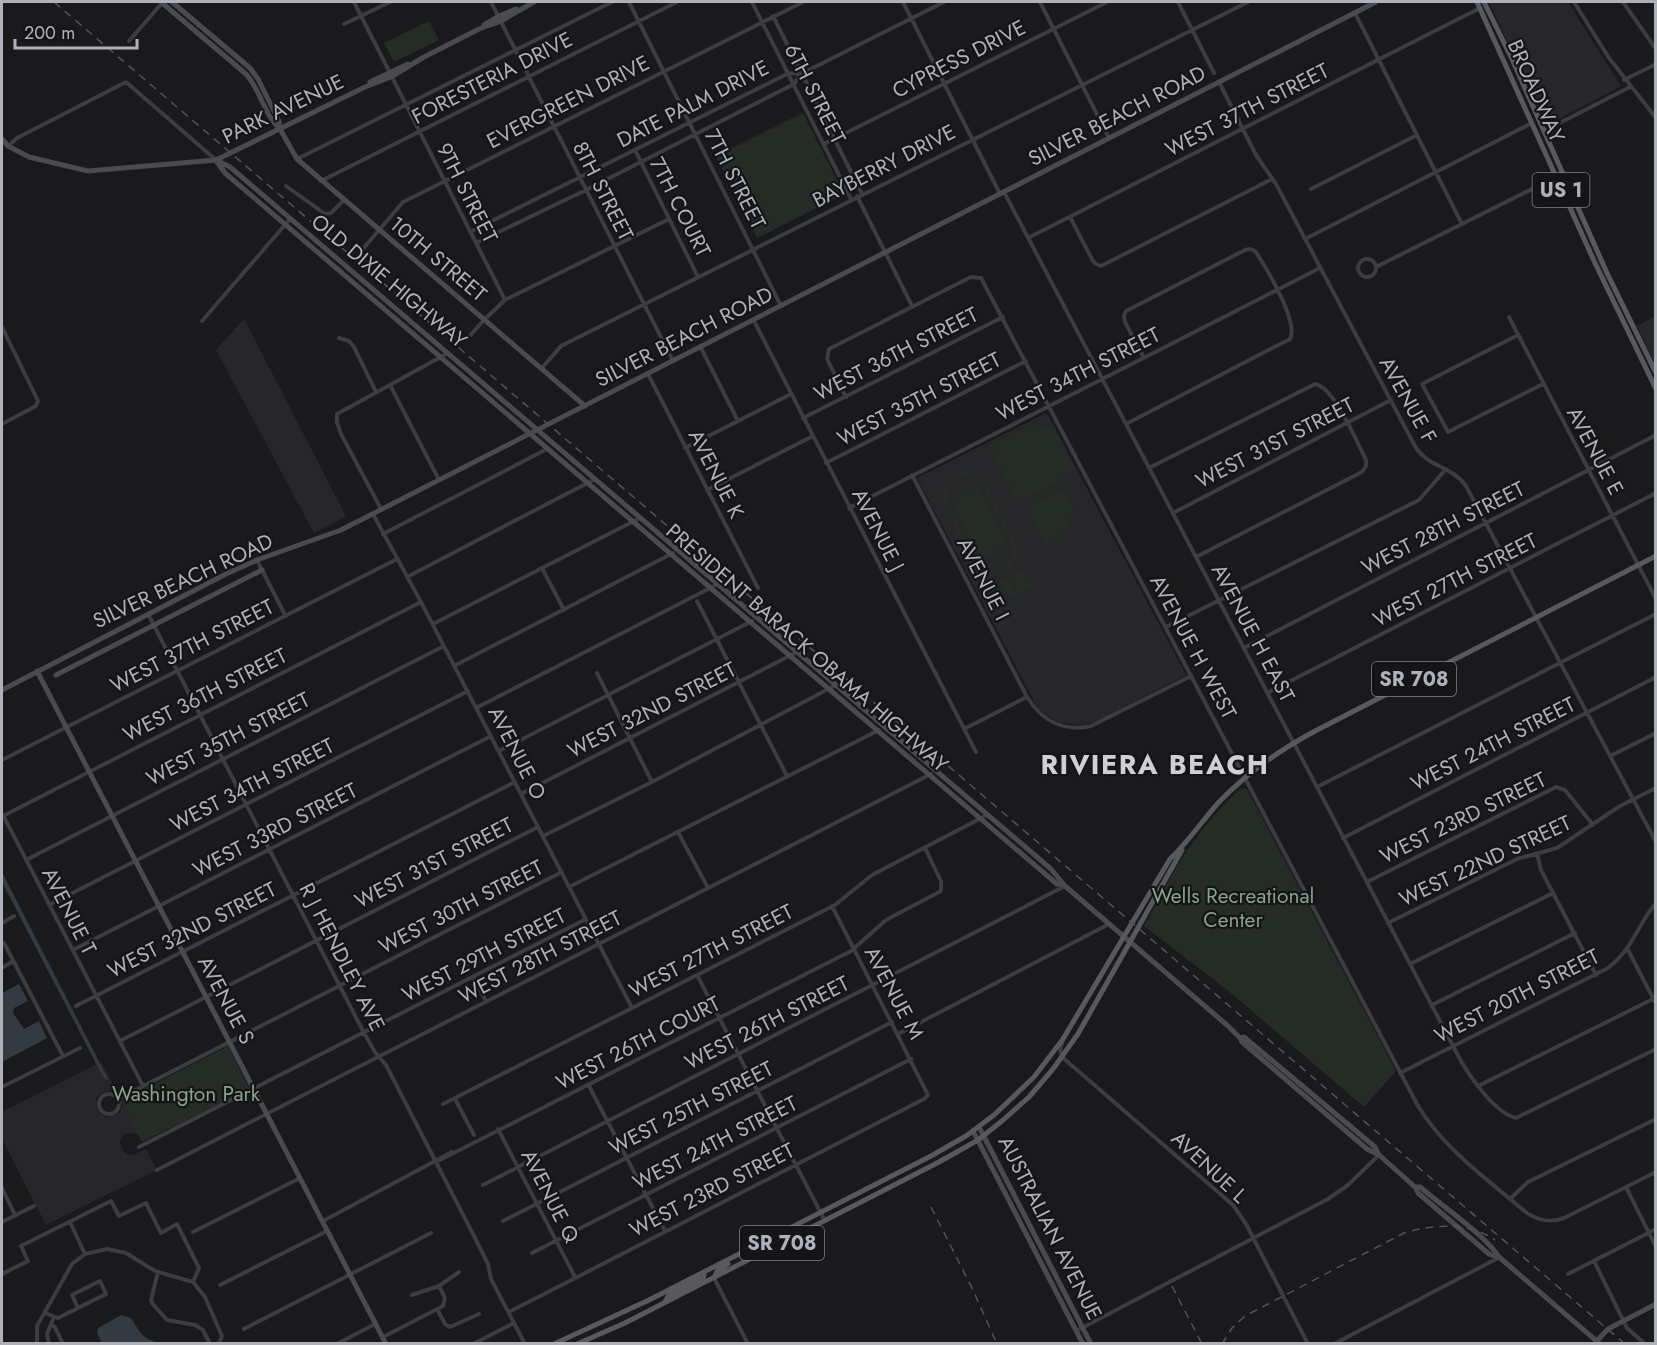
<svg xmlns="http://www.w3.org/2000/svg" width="1657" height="1345" font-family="Jost,sans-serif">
<rect width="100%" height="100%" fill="#1a1a1c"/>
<path fill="#272629" d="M1489,2h79l53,84 -75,40z
M1655,316v48l-18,-38z
M244,319l102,197 -32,17 -98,-183z
M1044,414l4,1 138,260 -91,47 -13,3 -23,-2 -21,-14 -121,-231z
M101,1062l16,29h-9l-7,2 -5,6 1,8 3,6 6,4 7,-1 7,-4 3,-8 16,31 -8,-2 -6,1 -4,3 -1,6 2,5 4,6 7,1 13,-6 11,21 -111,55 -44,-86v-27z"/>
<path fill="#252c26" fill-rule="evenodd" d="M429,21l10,19 -45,22 -10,-19z
M803,113l41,81 -87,44 -41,-82z
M1030,424l25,7 19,37 -21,16 -30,15 -8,-2 -26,-52z
M962,472l11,1 12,9 31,61c2,10 0,19 -8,26 -9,7 -23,6 -31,-3 -9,-9 -27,-50 -33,-63 -3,-16 3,-26 18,-31zM966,476l9,2 7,6 30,60 -1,15 -11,10h-12l-10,-7 -31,-61c-2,-14 5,-23 19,-25z
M978,486l30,59 -27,14 -30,-59z
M1064,488c18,23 4,45 -17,58l-18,-36v-3z
M1025,569l9,17 -15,8 -9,-17z
M1008,578l9,17 -9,5 -8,-18z
M1241,788l6,1 149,282 -32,36 -138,-118 -82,-63c17,-30 32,-62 53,-89 13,-18 28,-34 44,-49z
M228,1046l22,43 -108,53 -21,-41z"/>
<path fill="#343a41" d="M2,872l106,207 -1,1 -4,-3 -101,-195z
M19,984l9,17 -14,7 -1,5 11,16 15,-8 8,17 -45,24v-69z
M121,1315l10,3c9,14 10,20 28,25h-57l-5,-10 1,-5z"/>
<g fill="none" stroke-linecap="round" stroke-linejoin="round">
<path stroke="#3c3c41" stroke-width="4" d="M354,2l151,298
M491,2l182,359
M629,2l152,304
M752,2l99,197
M903,2l97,192
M1040,2l69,136
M1178,2l36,71
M1574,2l35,56 47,60
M1623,2l33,47
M1355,13l107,211
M773,16l89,178
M344,24l46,-22
M129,41l33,-38
M1624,80l32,-16
M1219,82l37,73 20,29 140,264c13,19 37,19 50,38l190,356
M1544,131l86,-44
M824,144l283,-142
M8,146l9,-8 109,-56 90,78
M635,150l63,127
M297,159l315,-157
M321,181l356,-179
M286,186l39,28 6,-1 13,-13
M1311,189l106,-54
M1004,192l457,869c10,17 34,52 55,57l140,-69
M857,196l55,110
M1070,217l23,44 3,3 5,2 171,-87
M470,232l313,-156 5,-3 13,1 143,-72
M1028,238l452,-230
M1305,239l227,-116
M476,243l110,-53 208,-106 7,-10
M362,250l41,-48 400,-200
M1358 268a9 9 0 1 1 18 0a9 9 0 1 1-18 0Z
M1376,267l180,-90
M1509,317l147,282
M202,321l88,-102
M754,321l222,431
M2,327l36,74 -2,5 -34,18
M1518,335l-96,49 26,48 95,-48
M339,338l10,3 5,6 22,45
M467,339l17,-19 21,-20 164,-81
M701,348l37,73
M541,369l20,-23 687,-344
M648,374l110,214
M390,385l49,95
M846,397l-19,-38 2,-10 142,-72 10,1 437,828c27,44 70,74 109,107 12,8 23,10 37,5l92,-46
M803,418l200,-101
M1126,424l164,-85c9,-17 -24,-72 -35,-88l-5,-2 -5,1 -119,61 -2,5 1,6 19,36
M685,448l106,-54
M826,463l200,-102
M1149,468l166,-84c20,4 41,57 51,76v6l-4,6 -166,85
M912,475l115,222c15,24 37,35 64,29l100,-50
M707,490l106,-54
M849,508l471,-240
M381,509l-40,-75 -4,-12v-8l111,-61
M1173,513l218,-113
M373,514l48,88 211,406
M383,534l164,-85
M257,560l28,55
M542,568l22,42
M407,577l188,-98
M697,601l90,175
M148,614l216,419 11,19 11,13 88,171 14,28 3,15 34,65
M433,624l207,-106
M1166,627l253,-127 27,-31
M1244,648l412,-213
M454,666l219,-113
M597,673l55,109
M1267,693l389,-200
M476,708l242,-124
M964,729l63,-32
M499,751l253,-130
M1610,756l46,-23
M2,760l395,-201
M1317,787l339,-173
M521,794l276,-142
M3,815l140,271
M3,816l418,-214
M678,832l30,56
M543,836l109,-54 184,-97
M1343,838l313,-161
M1537,853l4,17 55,105
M26,860l418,-214
M1367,882l189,-95 9,3 28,35
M569,887l310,-157
M49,905l419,-214
M2,923l12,-7
M1388,923l129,-64 40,-11 63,-42 36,-18
M4,943l59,113
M1627,948l29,56
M73,950l418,-214
M1410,964l143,-71
M2,968l11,-7
M697,975l128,246
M473,977l13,24
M1432,1005l143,-72
M76,1006l439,-224
M898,1034l211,-110
M1063,1040l-3,10 2,7 171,148 13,19 62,120
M120,1041l418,-214
M1400,1073l208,-105c25,-19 29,-43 48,-65
M589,1086l76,145
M1478,1086l175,-87
M2,1087l78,-39
M99 1104a10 10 0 1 1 20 0a10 10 0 1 1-20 0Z
M118,1099l444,-227
M455,1099l19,36
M443,1104l392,-199 37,-30 115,-60
M498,1129l77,148
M139,1147l447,-228
M436,1162l415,-211 35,-31 55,-29v-10l-16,-33
M157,1170l774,-396
M483,1185l582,-299
M1626,1187l30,60
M2,1188l13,27
M1510,1199l18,-17 128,-63
M323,1221l129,-69
M503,1221l389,-199
M2,1222l32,-16
M70,1222l15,32
M193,1232l107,-54
M532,1253l379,-194
M1594,1261l33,67 18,16
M158,1272l-7,28 1,3 15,17 28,5 8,5 7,14
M2,1274l26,-13 -7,-15 90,-45 8,15 27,-13 15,30 16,-9 22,44 -6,14
M1568,1274l88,-45
M714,1278l34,66
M220,1285l107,-54
M412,1295l27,-9 20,-14
M437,1309l8,15 5,3 29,-13
M509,1312l415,-213 4,-4 -96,-189
M45,1313l13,5 48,-24 -6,-13 -28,14 6,13
M51,1325l4,2 8,17
M244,1329l187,-96
M1076,1331l252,-132 20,-14 31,-30
M383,1337l60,-31 2,-8 -6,-12
M37,1344v-18l35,-62 13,-10 22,-5 19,4 29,18 38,11 12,15 17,39 -2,6 -4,2
M49,1344l-2,-10 7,-17
M337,1344l38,-20
M473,1344l41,-21
M1334,1344l164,-86"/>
<path stroke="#4a4b50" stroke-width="5" d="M161,2l85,72c15,17 18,41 34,55
M172,2l78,66 8,11 21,42 1,8 17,30 288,247
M484,25l15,-9 17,-7
M370,82l38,-18
M2,139l6,7 21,11 59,14 128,-11 14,7 821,702 14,17 163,140 12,12 2,4 125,107 12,6
M216,160l149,-73 26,-10 33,-20 55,-28 22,-8 33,-19
M217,162l8,11 832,711h5
M37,671l349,673
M56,675l206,-105
M2,690l224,-116 31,-14 84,-30 1035,-528
M1240,1038l4,-1 131,110 4,8 36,32h5c21,18 66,49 79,70l101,87
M979,1127l112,217
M973,1131l110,213
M1415,1187l3,6 71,61 8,3
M1594,1344l14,-15 48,-25"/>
<path stroke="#58595f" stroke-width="5" d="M1477,2l118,261 61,126
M1484,2l28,57 95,214 49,100
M714,1278l3,-7 11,-7
M665,1302l3,-6 35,-18 2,-6
M554,1344l95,-44 282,-144 35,-20 28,-21 40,-38 29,-38 107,-180c18,-17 32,-38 49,-57 29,-30 62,-53 98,-72l339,-174
M577,1344l48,-21 314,-161 39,-22 24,-19 27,-24 24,-28 25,-35 104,-184"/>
<path stroke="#535459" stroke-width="1.5" stroke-dasharray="8 6" stroke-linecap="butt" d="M54,2l1571,1342
M931,1207l42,83 24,54
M1172,1286l30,58
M1222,1344l10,-16 13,-12 159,-83c30,-9 65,-11 91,7"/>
</g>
<g text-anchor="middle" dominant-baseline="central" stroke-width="4.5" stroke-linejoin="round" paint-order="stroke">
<g fill="#151517" stroke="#808289" stroke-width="1.5">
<rect x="1532.5" y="173" width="57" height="34" rx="4.5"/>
<rect x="1372" y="662" width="84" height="34" rx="4.5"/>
<rect x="740" y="1226" width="84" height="34" rx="4.5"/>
</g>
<g font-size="20" font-weight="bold" fill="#aeb1ba">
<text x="1561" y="190">US 1</text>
<text x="1414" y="679">SR 708</text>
<text x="782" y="1243">SR 708</text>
</g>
<g font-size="21" fill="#aeb1ba" stroke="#151517">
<text transform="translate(959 59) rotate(-27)">CYPRESS DRIVE</text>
<text transform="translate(492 78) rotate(-27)">FORESTERIA DRIVE</text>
<text transform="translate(1536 91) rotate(66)">BROADWAY</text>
<text transform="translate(815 94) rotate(63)">6TH STREET</text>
<text transform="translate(568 102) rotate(-27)">EVERGREEN DRIVE</text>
<text transform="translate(693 104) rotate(-27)">DATE PALM DRIVE</text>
<text transform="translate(283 109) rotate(-26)">PARK AVENUE</text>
<text transform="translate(1247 110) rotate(-27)">WEST 37TH STREET</text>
<text transform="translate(1117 116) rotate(-27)">SILVER BEACH ROAD</text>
<text transform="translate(884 166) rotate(-27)">BAYBERRY DRIVE</text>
<text transform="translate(735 179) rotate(63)">7TH STREET</text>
<text transform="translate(603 191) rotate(63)">8TH STREET</text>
<text transform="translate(467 193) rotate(63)">9TH STREET</text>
<text transform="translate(680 207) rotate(63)">7TH COURT</text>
<text transform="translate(438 259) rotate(40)">10TH STREET</text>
<text transform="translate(389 281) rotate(40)">OLD DIXIE HIGHWAY</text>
<text transform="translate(684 337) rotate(-27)">SILVER BEACH ROAD</text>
<text transform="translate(896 354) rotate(-27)">WEST 36TH STREET</text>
<text transform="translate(1078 374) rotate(-27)">WEST 34TH STREET</text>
<text transform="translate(919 399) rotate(-27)">WEST 35TH STREET</text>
<text transform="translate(1408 400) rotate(61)">AVENUE F</text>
<text transform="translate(1275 443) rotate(-27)">WEST 31ST STREET</text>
<text transform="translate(1595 451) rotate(62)">AVENUE E</text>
<text transform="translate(716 474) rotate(63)">AVENUE K</text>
<text transform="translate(1443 528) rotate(-27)">WEST 28TH STREET</text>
<text transform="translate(878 530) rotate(63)">AVENUE J</text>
<text transform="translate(983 579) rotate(63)">AVENUE I</text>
<text transform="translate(1455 580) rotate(-27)">WEST 27TH STREET</text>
<text transform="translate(183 581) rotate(-25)">SILVER BEACH ROAD</text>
<text transform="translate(1253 633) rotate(62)">AVENUE H EAST</text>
<text transform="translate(192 646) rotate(-27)">WEST 37TH STREET</text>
<text transform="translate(1193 647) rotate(62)">AVENUE H WEST</text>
<text transform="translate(807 648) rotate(41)">PRESIDENT BARACK OBAMA HIGHWAY</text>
<text transform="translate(205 695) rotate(-27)">WEST 36TH STREET</text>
<text transform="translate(652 710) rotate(-27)">WEST 32ND STREET</text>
<text transform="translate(228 739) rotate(-27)">WEST 35TH STREET</text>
<text transform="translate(1493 744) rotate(-27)">WEST 24TH STREET</text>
<text transform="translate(517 753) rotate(63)">AVENUE O</text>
<text transform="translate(252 785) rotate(-27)">WEST 34TH STREET</text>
<text transform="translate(1463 818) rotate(-26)">WEST 23RD STREET</text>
<text transform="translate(275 830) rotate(-27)">WEST 33RD STREET</text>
<text transform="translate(1485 861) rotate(-25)">WEST 22ND STREET</text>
<text transform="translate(434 863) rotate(-27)">WEST 31ST STREET</text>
<text transform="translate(461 907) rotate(-27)">WEST 30TH STREET</text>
<text transform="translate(69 911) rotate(63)">AVENUE T</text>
<text transform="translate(192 930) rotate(-27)">WEST 32ND STREET</text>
<text transform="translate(711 951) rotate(-27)">WEST 27TH STREET</text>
<text transform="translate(484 955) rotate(-27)">WEST 29TH STREET</text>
<text transform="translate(342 957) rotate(63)">R J HENDLEY AVE</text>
<text transform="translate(540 957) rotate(-27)">WEST 28TH STREET</text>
<text transform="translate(894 993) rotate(62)">AVENUE M</text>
<text transform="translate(1517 996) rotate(-27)">WEST 20TH STREET</text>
<text transform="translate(226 1000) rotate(62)">AVENUE S</text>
<text transform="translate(767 1023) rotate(-27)">WEST 26TH STREET</text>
<text transform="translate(638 1043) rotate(-27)">WEST 26TH COURT</text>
<text transform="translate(691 1108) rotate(-27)">WEST 25TH STREET</text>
<text transform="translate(715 1143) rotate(-27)">WEST 24TH STREET</text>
<text transform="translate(1209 1167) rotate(43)">AVENUE L</text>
<text transform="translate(712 1190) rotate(-27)">WEST 23RD STREET</text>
<text transform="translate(550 1196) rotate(63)">AVENUE Q</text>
<text transform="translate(1050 1228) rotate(63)">AUSTRALIAN AVENUE</text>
</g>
<g font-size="21" fill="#88a28b" stroke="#151517">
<text x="1233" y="896">Wells Recreational<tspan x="1233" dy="24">Center</tspan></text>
<text x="186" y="1094">Washington Park</text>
</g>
<g font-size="27" font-weight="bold" letter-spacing="1.5" fill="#cfd0d6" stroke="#151517">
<text x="1155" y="764">RIVIERA BEACH</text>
</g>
</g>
<rect width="1657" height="1345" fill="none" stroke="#aeb1ba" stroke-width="6"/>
<path d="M15 39v9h122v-9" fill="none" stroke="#aeb1ba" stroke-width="3"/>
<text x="24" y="39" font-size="18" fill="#aeb1ba" stroke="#151517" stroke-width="4.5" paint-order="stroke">200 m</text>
</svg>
